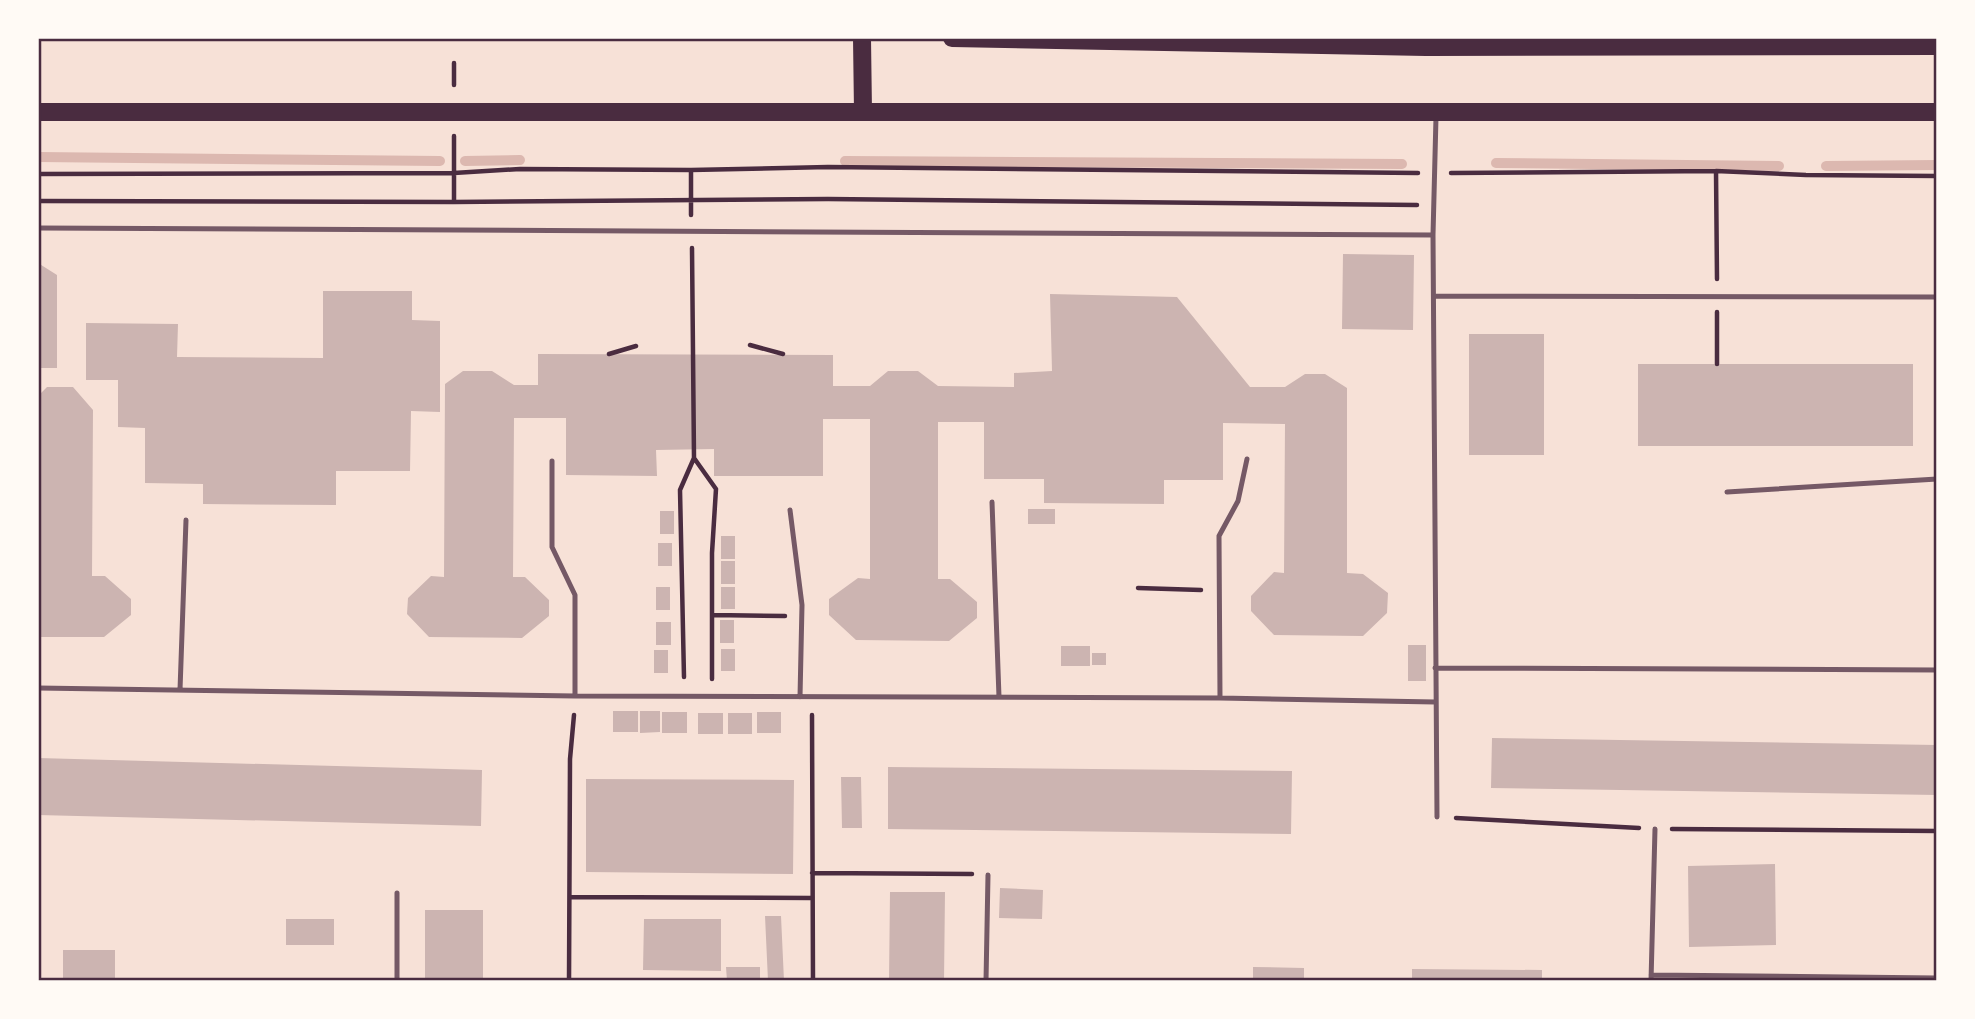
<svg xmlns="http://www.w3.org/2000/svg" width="1975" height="1019" font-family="'Source Serif 4',serif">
<rect width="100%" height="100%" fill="#f7e1d7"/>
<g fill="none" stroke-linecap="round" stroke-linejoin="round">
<path stroke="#dcb8b0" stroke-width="10" d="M38,157l402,4
M465,161l55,-1
M845,161l557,3
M1496,163l283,3
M1826,166l111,-1"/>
</g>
<path fill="#ccb4b1" d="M1343,254l71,1 -1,75 -71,-1z
M38,263l19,12v93h-19z
M323,291h89v29l28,1v91l-29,-1 -1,60h-74v34l-133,-1v-20l-58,-1v-55l-27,-1v-47h-32v-57l92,1 -1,33 146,1z
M1050,294l127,3 73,90h35l20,-13h20l22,14v185l16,1 25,19 -1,20 -24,23 -89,-1 -23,-24v-15l23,-24 10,1 1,-149 -62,-1v57h-59v24l-120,-1v-24h-60v-57h-46v157h12l27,23v16l-28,23 -93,-1 -27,-25v-16l29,-21 12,1v-160h-47v57h-109v-27l-58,1 1,26 -91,-1v-57h-52l-1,159h12l24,23v16l-27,22 -93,-1 -22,-23 1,-16 23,-22 13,1 1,-193 18,-13h29l22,14h24v-31l295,1v31h37l18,-15h30l20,15 76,1v-14l38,-2z
M1469,334h75v121h-75z
M1638,364h275v82h-275z
M47,387h26l20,23 -1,166h13l26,23v16l-27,22h-66v-241z
M1028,509h27v15h-27z
M660,511h14v23h-14z
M721,536h14v23h-14z
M658,543h14v23h-14z
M721,561h14v23h-14z
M656,587h14v23h-14z
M721,587h14v22h-14z
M720,620h14v23h-14z
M656,622h15v23h-15z
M1408,645h18v36h-18z
M1061,646h29v20h-29z
M721,649h14v22h-14z
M654,650h14v23h-14z
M1092,653h14v12h-14z
M613,711h25v21h-25z
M640,711h20v21l-20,1z
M662,712h25v21h-25z
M757,712h24v21h-24z
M698,713h25v21h-25z
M728,713h24v21h-24z
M1492,738l445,7v50l-446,-7z
M38,758l444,12 -1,56 -443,-11z
M888,767l404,4 -1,63 -403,-5z
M841,777h20l1,51h-20z
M586,779l208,1 -1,94 -207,-2z
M1775,864l1,81 -87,2 -1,-81z
M1000,888l43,2 -1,29 -43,-1z
M890,892h55l-1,89h-55z
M425,910h58v71h-58z
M765,916h16l3,65h-16z
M286,919h48v26h-48z
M644,919h77v52l-78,-1z
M63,950h52v31h-52z
M726,967h34v14h-33z
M1253,967l51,1v13h-51z
M1412,969l130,1v11h-130z"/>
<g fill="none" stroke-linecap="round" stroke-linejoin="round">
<path stroke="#4a2c40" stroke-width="4.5" d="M454,63v22
M691,170v45
M1716,171l1,108
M1451,173l265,-2 90,4 131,1
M38,174l416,-1 66,-4 171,1 137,-3 590,6
M38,201l416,1 374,-3 589,6
M454,202v-66
M1717,312v52
M750,345l33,9
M609,354l27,-8
M694,458l22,31 -4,64v126
M1138,588l63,2
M713,615l72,1
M684,677l-4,-187 14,-32 -2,-210
M812,715l1,266
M1456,818l183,10
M1672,829l265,2
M812,873l160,1
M570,897l242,1
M569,981l1,-222 4,-44"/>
<path stroke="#755966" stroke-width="5" d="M1436,117l-3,118 4,582
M38,228l1395,7
M1434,296l503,1
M552,461v86l23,48v101
M1727,492l210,-13
M992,502l7,195
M790,510l12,95 -2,92
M1435,668l502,2
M38,688l537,8 645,2 215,4
M180,690l6,-170
M1220,698l-1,-162 19,-35 9,-42
M397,893v88
M1651,975l286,3
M986,981l2,-106
M1651,981l4,-152"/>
<path stroke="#4a2c40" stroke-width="18" d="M862,38l1,74
M952,38l474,9 511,-1
M38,112h1899"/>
</g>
<rect width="1975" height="1019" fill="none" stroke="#fffaf5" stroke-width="80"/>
<rect x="40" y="40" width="1895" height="939" fill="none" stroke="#4a2c40" stroke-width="2.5"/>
</svg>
